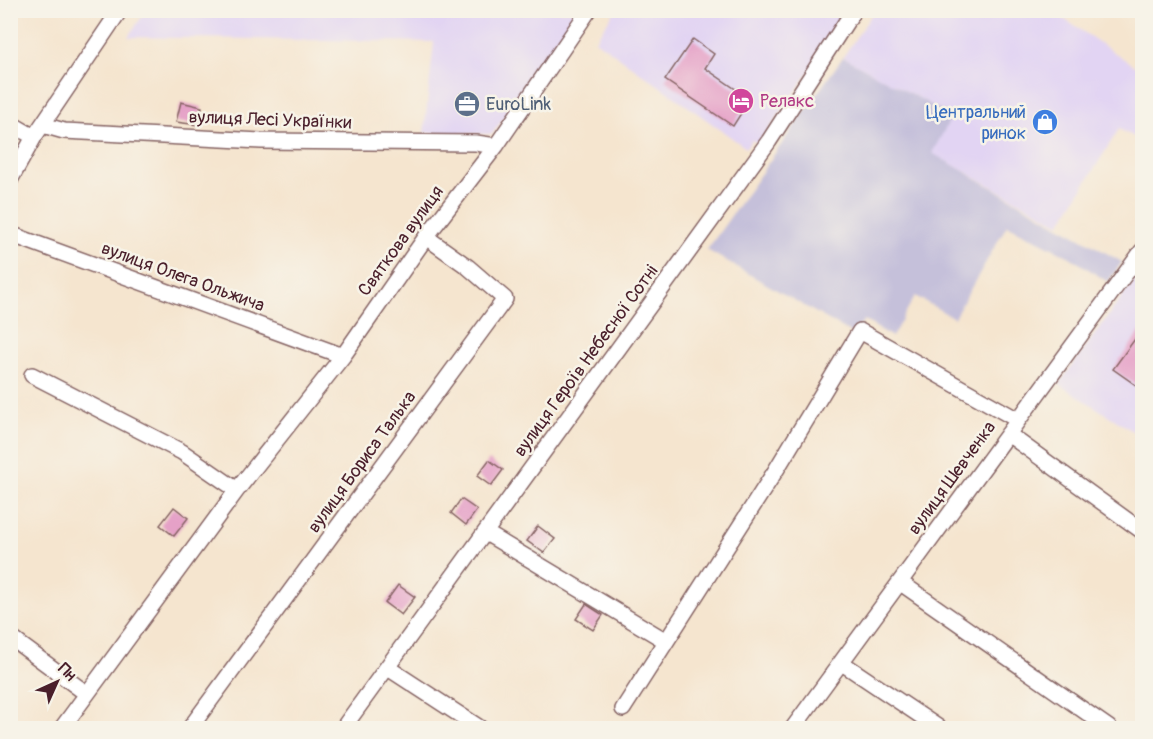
<svg xmlns="http://www.w3.org/2000/svg" width="1153" height="739" font-family="Pangolin,sans-serif">
<rect width="100%" height="100%" fill="#f7f3e8"/>
<filter id="ink" filterUnits="userSpaceOnUse"><feTurbulence type="fractalNoise" baseFrequency=".0167" numOctaves="2"/><feDisplacementMap in="SourceGraphic" scale="12" xChannelSelector="R" yChannelSelector="G"/><feConvolveMatrix kernelMatrix="1 2 1 2 8 2 1 2 1" color-interpolation-filters="sRGB"/></filter>
<filter id="wash" filterUnits="userSpaceOnUse"><feTurbulence type="fractalNoise" baseFrequency=".008" numOctaves="4" result="noise"/><feDisplacementMap in="SourceGraphic" scale="24" xChannelSelector="R" yChannelSelector="G"/><feGaussianBlur stdDeviation="1.35" result="paint"/><feColorMatrix in="noise" values="0 0 0 0 0 0 0 0 0 0 0 0 0 0 0 0 0 1.4 0 .05"/><feComposite in="paint" operator="in"/></filter>
<g filter="url(#wash)">
<rect width="100%" height="100%" fill="#f5e5cf"/>
<path fill="#e2d4f3" d="M146,11h436l-90,123 -68,-1 10,-91 -306,-5z
M615,11h236l-92,133 -7,-4 -6,8 -151,-108z
M874,11h178l90,60v70l-23,-12 -59,95 -129,-71 21,-37 -109,-59z
M1142,269v168l-83,-53z"/>
<path fill="#c5c0da" d="M843,57l109,59 -20,37 190,109 -14,20 -38,-25 -63,-32 -53,93 -39,-22 -23,41 -28,-17 -11,14 -146,-84z"/>
<g id="blocks">
<path fill="#e5a1c7" d="M693,39l21,15 -9,14 45,31 -17,27 -68,-46z
M181,102l21,5 -4,18 -22,-3z
M1143,328v62l-30,-21z
M489,460l14,10 -12,16 -14,-10z
M461,499l16,11 -11,15 -15,-12z
M174,507l14,11 -14,18 -14,-11z
M538,526l17,13 -11,14 -17,-12z
M398,585l17,12 -14,18 -16,-12z
M586,604l17,11 -10,15 -17,-11z"/>
</g>
</g>
<g filter="url(#ink)">
<use href="#blocks" fill-opacity="0" stroke="#866464" stroke-width="1.5"/>
<g fill="none" stroke-linecap="round" stroke-linejoin="round">
<g stroke="#866464" stroke-width="18">
<path id="minor" d="M10,123l24,14
M43,125l21,6 197,10 215,2 20,3
M10,180l24,-43 86,-127
M10,234l333,122
M32,375l150,77 55,38
M1008,434l134,97
M486,533l180,108
M901,583l208,145
M10,637l77,57
M842,663l97,65
M388,668l92,60
M623,709l153,-239 84,-139 158,89
M62,728l175,-238 106,-134 83,-119 70,-91 93,-136
M190,728l315,-429 -37,-32 -42,-30
M343,728l426,-587 85,-131
M793,728l349,-477"/>
</g>
<use href="#minor" stroke="#fff" stroke-width="15"/>
</g>
</g>
<defs>
<g id="hotel-disc" transform="scale(1.35)"><circle r="9.5" fill="#d1479c" stroke="#f7f3e8"/><path d="M-6-4.5h1.5V1H6V5H4.5V3h-9V5H-6ZM-4 0a1.8 1.8 0 1 1 3.6 0ZM.5 0V-2.5h3Q6-2.5 6 0Z" fill="#fff"/></g>
<g id="office-disc" transform="scale(1.35)"><circle r="9.5" fill="#5c6f8a" stroke="#f7f3e8"/><path d="M-6-3h4V-5.5h4V-3h4V5H-6ZM-1-4.5V-3h2v-1.5ZM-6 0V1H6V0Z" fill="#fff"/></g>
<g id="shop-disc" transform="scale(1.35)"><circle r="9.5" fill="#3f7fe0" stroke="#f7f3e8"/><path d="M-5-2.5h2.3a2.7 3.5 0 0 1 5.4 0H5L5.5 6h-11ZM-1.5-2.5h3a1.5 2.3 0 0 0-3 0Z" fill="#fff"/></g>
</defs>
<g fill-rule="evenodd">
<use href="#hotel-disc" x="741" y="101"/>
<use href="#office-disc" x="467" y="104"/>
<use href="#shop-disc" x="1045" y="122"/>
</g>
<g text-anchor="middle" dominant-baseline="central" stroke-width="5" stroke-linejoin="round" paint-order="stroke">
<g font-size="18" fill="#b23c85" stroke="#f7f3e8" text-anchor="start">
<text x="760" y="101">Релакс</text>
</g>
<g font-size="18" fill="#4e5e75" stroke="#f7f3e8" text-anchor="start">
<text x="486" y="104">EuroLink</text>
</g>
<g font-size="18" fill="#366cbe" stroke="#f7f3e8" text-anchor="end">
<text x="1026" y="112">Центральний<tspan x="1026" dy="21">ринок</tspan></text>
</g>
<g font-size="18" fill="#4a1f2b" stroke="#f7f3e8">
<text transform="translate(270 120) rotate(2)">вулиця Лесі Українки</text>
<text transform="translate(401 241) rotate(-54)">Святкова вулиця</text>
<text transform="translate(183 277) rotate(20)">вулиця Олега Ольжича</text>
<text transform="translate(586 361) rotate(-54)">вулиця Героїв Небесної Сотні</text>
<text transform="translate(362 462) rotate(-54)">вулиця Бориса Талька</text>
<text transform="translate(952 478) rotate(-54)">вулиця Шевченка</text>
</g>
</g>
<rect width="1153" height="739" fill="none" stroke="#f7f3e8" stroke-width="36"/>
<g transform="translate(57 682) rotate(45)" stroke="#f7f3e8" stroke-width="4.5" paint-order="stroke">
<path d="M0-4.5L10 22L0 15L-10 22Z" fill="#4a1f2b"/>
<text y="-9" font-size="16" font-weight="bold" text-anchor="middle" fill="#4a1f2b">Пн</text>
</g>
</svg>
